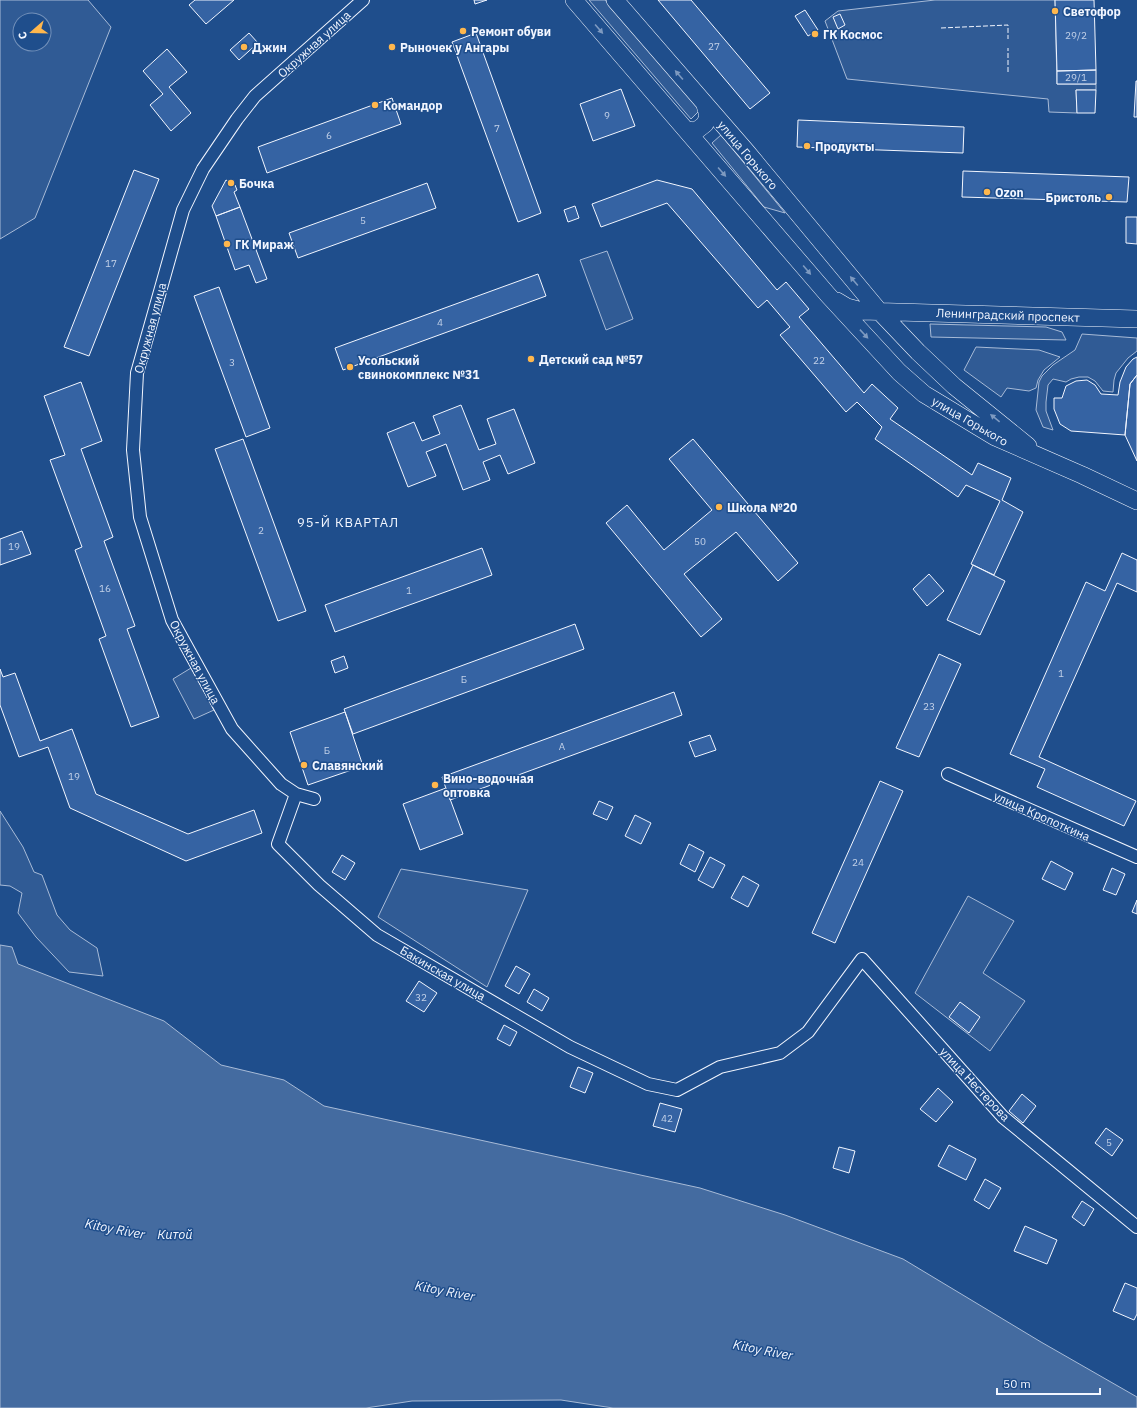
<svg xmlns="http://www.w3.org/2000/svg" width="1137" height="1408" font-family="'IBM Plex Sans',sans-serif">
<rect width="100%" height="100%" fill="#1f4e8c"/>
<path fill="#305b95" stroke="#a8bbd7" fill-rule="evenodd" d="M0,0h88l23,27 -76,191 -35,21zM20,20h24v24h-24z
M589,0h16l95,110 -9,9z
M935,0h120l2,84h39v6h-20l1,23 -28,-1 -1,-13 -201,-20 -22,-58 13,-10z
M721,135l64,78 -21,-6 -52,-64z
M607,251l26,68 -27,11 -26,-70z
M930,324l116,3 16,5 4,8 -135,-3z
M1082,334l55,4v13l-9,7 -12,15 -2,7 -1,12 -10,-1 -8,-10 -7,-4h-9l-8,2 -5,3 -13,-3 -5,6 -2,17v9l7,19 -10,-3 -7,-17 3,-28 3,-6 11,-11 22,-15z
M976,347l63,3 21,7 -16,13 -6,10 -2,8 -7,3 -22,-3 -6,9 -37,-27z
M191,668l23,42 -20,9 -21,-40z
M0,811l23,36 11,25 8,3 15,40 13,15 27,18 6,28 -34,-4 -33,-35 -18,-24 4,-20 -12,-7 -10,-1z
M401,869l127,21 -41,97 -109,-70z
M968,896l46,25 -31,52 42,28 -35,50 -75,-58z"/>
<path fill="#446ba0" stroke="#a8bbd7" d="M0,945l12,2 6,17 146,57 57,44 63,15 40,26 376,82 85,27 118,44 138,83 96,55v11h-524l-52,-8 -149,1 -46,7h-366z"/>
<path fill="#3563a3" stroke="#f2f6ff" d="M195,0h39l-28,24 -17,-19z
M474,0h13l-12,4z
M658,0h33l79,93 -20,16z
M1055,0h39l2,70 -39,1z
M805,10l13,20 -10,6 -13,-20z
M840,14l5,11 -7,4 -5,-12z
M249,33l9,10 -19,17 -9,-10z
M476,33l65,180 -23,9 -66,-180z
M167,49l20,23 -18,15 22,26 -20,18 -21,-26 13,-11 -20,-23z
M1096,70v14h-39v-13z
M1136,81h1v36h-3z
M621,89l14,37 -42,15 -13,-37z
M1076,90h20l-1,23h-18z
M392,98l9,26 -134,49 -9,-26z
M798,120l166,7 -1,26 -166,-6z
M134,170l25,9 -70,177 -25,-9z
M963,171l166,6 -2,25 -165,-5z
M226,180l9,5 2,5 -3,2 6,15 -24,9 -4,-10z
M657,180l35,9 85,101 9,-8 23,27 -10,8 65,76 8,-9 26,24 -8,11 82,56 6,-12 33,15 -9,22 21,12 -29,63 -23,-11 29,-63 -34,-16 -8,12 -83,-58 7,-12 -25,-25 -11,10 -66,-77 10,-8 -23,-27 -9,8 -91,-105 -66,24 -9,-23z
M427,183l9,25 -138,50 -9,-25z
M575,206l4,12 -11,4 -4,-12z
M240,207l27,72 -11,4 -7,-18 -14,5 -19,-54z
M1126,217h11v27l-11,-1z
M538,274l8,22 -203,74 -8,-22z
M219,287l51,141 -24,9 -52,-141z
M1137,357v18l-7,9 -5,51 -54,-4 -11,-7 -6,-15v-11h8l4,-12 10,-5 11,-1 8,5 6,9 17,1 2,-13 6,-15 7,-8z
M1137,375v86l-12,-26 5,-51z
M81,382l21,59 -21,8 32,88 -9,4 31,85 -8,3 32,88 -28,10 -32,-88 7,-3 -31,-86 7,-3 -32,-87 15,-5 -21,-59z
M461,405l18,45 17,-6 -9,-25 27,-10 21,54 -27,11 -8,-19 -17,7 7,18 -27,10 -17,-46 -20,8 10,24 -28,11 -21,-54 27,-11 8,19 18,-7 -7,-18z
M243,439l63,172 -28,10 -63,-172z
M693,439l105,124 -20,18 -42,-49 -52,42 38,45 -21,18 -95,-114 21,-18 37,45 48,-40 -43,-51z
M22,531l9,23 -31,11v-26z
M482,548l10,27 -157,57 -10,-27z
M1122,553l15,7v32l-20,-9 -78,174 97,44 -12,25 -87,-39 8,-18 -35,-15 76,-172 19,9z
M973,565l32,16 -25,54 -33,-15z
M929,574l15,17 -17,15 -14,-17z
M575,624l9,25 -231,85 -9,-25z
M939,654l22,10 -42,93 -23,-9z
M344,656l4,12 -13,5 -4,-12z
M0,669l3,8 12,-4 25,68 32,-12 24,65 92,40 66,-24 8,23 -76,28 -116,-53 -22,-61 -29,10 -19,-52z
M674,692l8,23 -232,85 -8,-23z
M345,712l18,54 -55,19 -18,-53z
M710,735l6,15 -21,7 -6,-15z
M880,781l23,10 -68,152 -23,-10z
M446,788l17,46 -43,16 -17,-46z
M599,801l14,6 -6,13 -14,-6z
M635,815l16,8 -10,21 -16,-8z
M689,844l15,8 -9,20 -15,-8z
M342,855l13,8 -10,17 -13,-8z
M710,857l15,8 -12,23 -15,-8z
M1051,861l22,12 -8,17 -23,-11z
M1112,868l13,6 -9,21 -13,-5z
M743,876l16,9 -11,22 -17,-9z
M1137,900v14l-5,-2z
M516,966l14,8 -11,20 -14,-8z
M419,981l18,12 -13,19 -18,-11z
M534,989l15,9 -7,13 -15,-9z
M960,1002l20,15 -11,16 -20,-16z
M504,1025l13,7 -7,14 -13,-7z
M578,1067l15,6 -8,20 -15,-6z
M938,1088l15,14 -17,20 -16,-13z
M1022,1094l14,12 -13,17 -14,-12z
M660,1103l22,6 -7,23 -22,-6z
M1106,1128l17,12 -11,16 -17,-13z
M949,1145l27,14 -10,21 -28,-14z
M839,1147l16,4 -6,22 -16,-5z
M985,1179l16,9 -12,21 -15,-9z
M1082,1201l12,8 -10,17 -12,-9z
M1025,1226l32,14 -10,24 -33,-13z
M1125,1283l12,5v26l-3,6 -21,-9z"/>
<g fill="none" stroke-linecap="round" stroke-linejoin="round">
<g stroke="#f2f6ff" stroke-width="14">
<path id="street" d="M948,774l189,83
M296,794l-18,50 41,41 58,50 193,112 78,37 29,6 43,-23 60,-14 28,-21 54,-73 141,158 134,110
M314,799l-18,-5 -15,-10 -49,-55 -60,-109 -32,-103 -7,-67 4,-77 46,-163 20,-41 34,-50 18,-23 108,-96"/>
</g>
<g stroke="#f2f6ff" stroke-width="18">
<path id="secondary" d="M574,0l254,295 71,77 25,22 71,43 87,38 55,26
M615,0l131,151 133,160 39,41 36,34 74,60
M686,130l10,1 9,-7 3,-8 -3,-11
M837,301l10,6 15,4 275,8"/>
</g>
<use href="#street" stroke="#1f4e8c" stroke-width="12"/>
<use href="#secondary" stroke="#1f4e8c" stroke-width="17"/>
<path stroke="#f2f6ff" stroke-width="1" stroke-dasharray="5 2" stroke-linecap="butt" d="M941,28l67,-3v14
M1008,72v-24"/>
</g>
<defs><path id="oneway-solid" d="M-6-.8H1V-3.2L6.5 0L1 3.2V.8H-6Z"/></defs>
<g fill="#7e9ac0">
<use href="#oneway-solid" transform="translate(599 29) rotate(49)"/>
<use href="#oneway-solid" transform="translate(679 75) rotate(-131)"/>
<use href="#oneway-solid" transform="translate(722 172) rotate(49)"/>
<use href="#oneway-solid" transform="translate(807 270) rotate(50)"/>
<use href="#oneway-solid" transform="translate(854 281) rotate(-130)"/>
<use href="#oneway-solid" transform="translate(864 334) rotate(47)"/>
<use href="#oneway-solid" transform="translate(995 418) rotate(-141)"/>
</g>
<g fill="#ffb74d" stroke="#1f4e8c" stroke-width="1.5">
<circle cx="1055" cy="11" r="4"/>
<circle cx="463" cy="31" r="4"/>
<circle cx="815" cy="34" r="4"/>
<circle cx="244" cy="47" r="4"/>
<circle cx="392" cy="47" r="4"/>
<circle cx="375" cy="105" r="4"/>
<circle cx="807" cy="146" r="4"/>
<circle cx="231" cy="183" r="4"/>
<circle cx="987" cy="192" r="4"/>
<circle cx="1109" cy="197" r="4"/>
<circle cx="227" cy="244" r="4"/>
<circle cx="531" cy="359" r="4"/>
<circle cx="350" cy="367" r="4"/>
<circle cx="719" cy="507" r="4"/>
<circle cx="304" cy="765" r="4"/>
<circle cx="435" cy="785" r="4"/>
</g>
<g text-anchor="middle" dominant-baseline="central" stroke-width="3" stroke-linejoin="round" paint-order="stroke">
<g font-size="10" fill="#c3d1e8">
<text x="1076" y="35">29/2</text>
<text x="714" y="46">27</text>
<text x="1076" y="77">29/1</text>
<text x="607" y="115">9</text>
<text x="497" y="128">7</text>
<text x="329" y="135">6</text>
<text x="363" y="220">5</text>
<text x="111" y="263">17</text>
<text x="440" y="322">4</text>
<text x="819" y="360">22</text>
<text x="232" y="362">3</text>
<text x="261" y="530">2</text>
<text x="700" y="541">50</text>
<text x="14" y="546">19</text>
<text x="105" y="588">16</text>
<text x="409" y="590">1</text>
<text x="1061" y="673">1</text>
<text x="464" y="679">Б</text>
<text x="929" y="706">23</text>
<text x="562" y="746">А</text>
<text x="327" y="750">Б</text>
<text x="74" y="776">19</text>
<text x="858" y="862">24</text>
<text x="421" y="997">32</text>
<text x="667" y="1118">42</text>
<text x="1109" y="1142">5</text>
</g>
<g font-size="12" font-weight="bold" fill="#f2f6ff" stroke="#1f4e8c" text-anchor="start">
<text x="1063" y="11">Светофор</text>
<text x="471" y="31">Ремонт обуви</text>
<text x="823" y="34">ГК Космос</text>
<text x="252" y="47">Джин</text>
<text x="400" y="47">Рыночек у Ангары</text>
<text x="383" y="105">Командор</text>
<text x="815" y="146">Продукты</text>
<text x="239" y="183">Бочка</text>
<text x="995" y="192">Ozon</text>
<text x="1101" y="197" text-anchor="end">Бристоль</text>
<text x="235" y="244">ГК Мираж</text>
<text x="539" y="359">Детский сад №57</text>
<text x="358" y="360">Усольский<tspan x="358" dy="14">свинокомплекс №31</tspan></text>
<text x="727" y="507">Школа №20</text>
<text x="312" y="765">Славянский</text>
<text x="443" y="778">Вино-водочная<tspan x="443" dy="14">оптовка</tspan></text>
</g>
<g font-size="12" fill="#f2f6ff" stroke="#1f4e8c">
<text transform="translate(314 44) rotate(-42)">Окружная улица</text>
<text transform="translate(748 155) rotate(50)">улица Горького</text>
<text transform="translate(1008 315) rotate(2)">Ленинградский проспект</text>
<text transform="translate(150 328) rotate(-75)">Окружная улица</text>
<text transform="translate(970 421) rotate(30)">улица Горького</text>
<text transform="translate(195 662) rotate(62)">Окружная улица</text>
<text transform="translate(1042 816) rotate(24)">улица Кропоткина</text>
<text transform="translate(443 973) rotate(30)">Бакинская улица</text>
<text transform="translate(975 1084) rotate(47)">улица Нестерова</text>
</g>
<g font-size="13" letter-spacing="1" fill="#f2f6ff" stroke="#1f4e8c">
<text x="348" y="522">95-Й КВАРТАЛ</text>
</g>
<g font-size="13" font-style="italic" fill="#f2f6ff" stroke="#1f4e8c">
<text transform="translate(115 1229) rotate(11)">Kitoy River</text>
<text x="175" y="1234">Китой</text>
<text transform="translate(445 1291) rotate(11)">Kitoy River</text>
<text transform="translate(763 1350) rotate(11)">Kitoy River</text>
</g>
</g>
<g transform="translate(32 32) rotate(250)"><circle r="19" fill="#1f4e8c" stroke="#7391ba"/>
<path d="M0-3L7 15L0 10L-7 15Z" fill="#ffb74d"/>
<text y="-6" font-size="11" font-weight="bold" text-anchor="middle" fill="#f2f6ff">С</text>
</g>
<path d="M997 1388v6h103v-6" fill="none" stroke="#f2f6ff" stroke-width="2"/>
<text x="1003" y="1388" font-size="12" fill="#f2f6ff" stroke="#1f4e8c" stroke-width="3" paint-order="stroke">50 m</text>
</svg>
